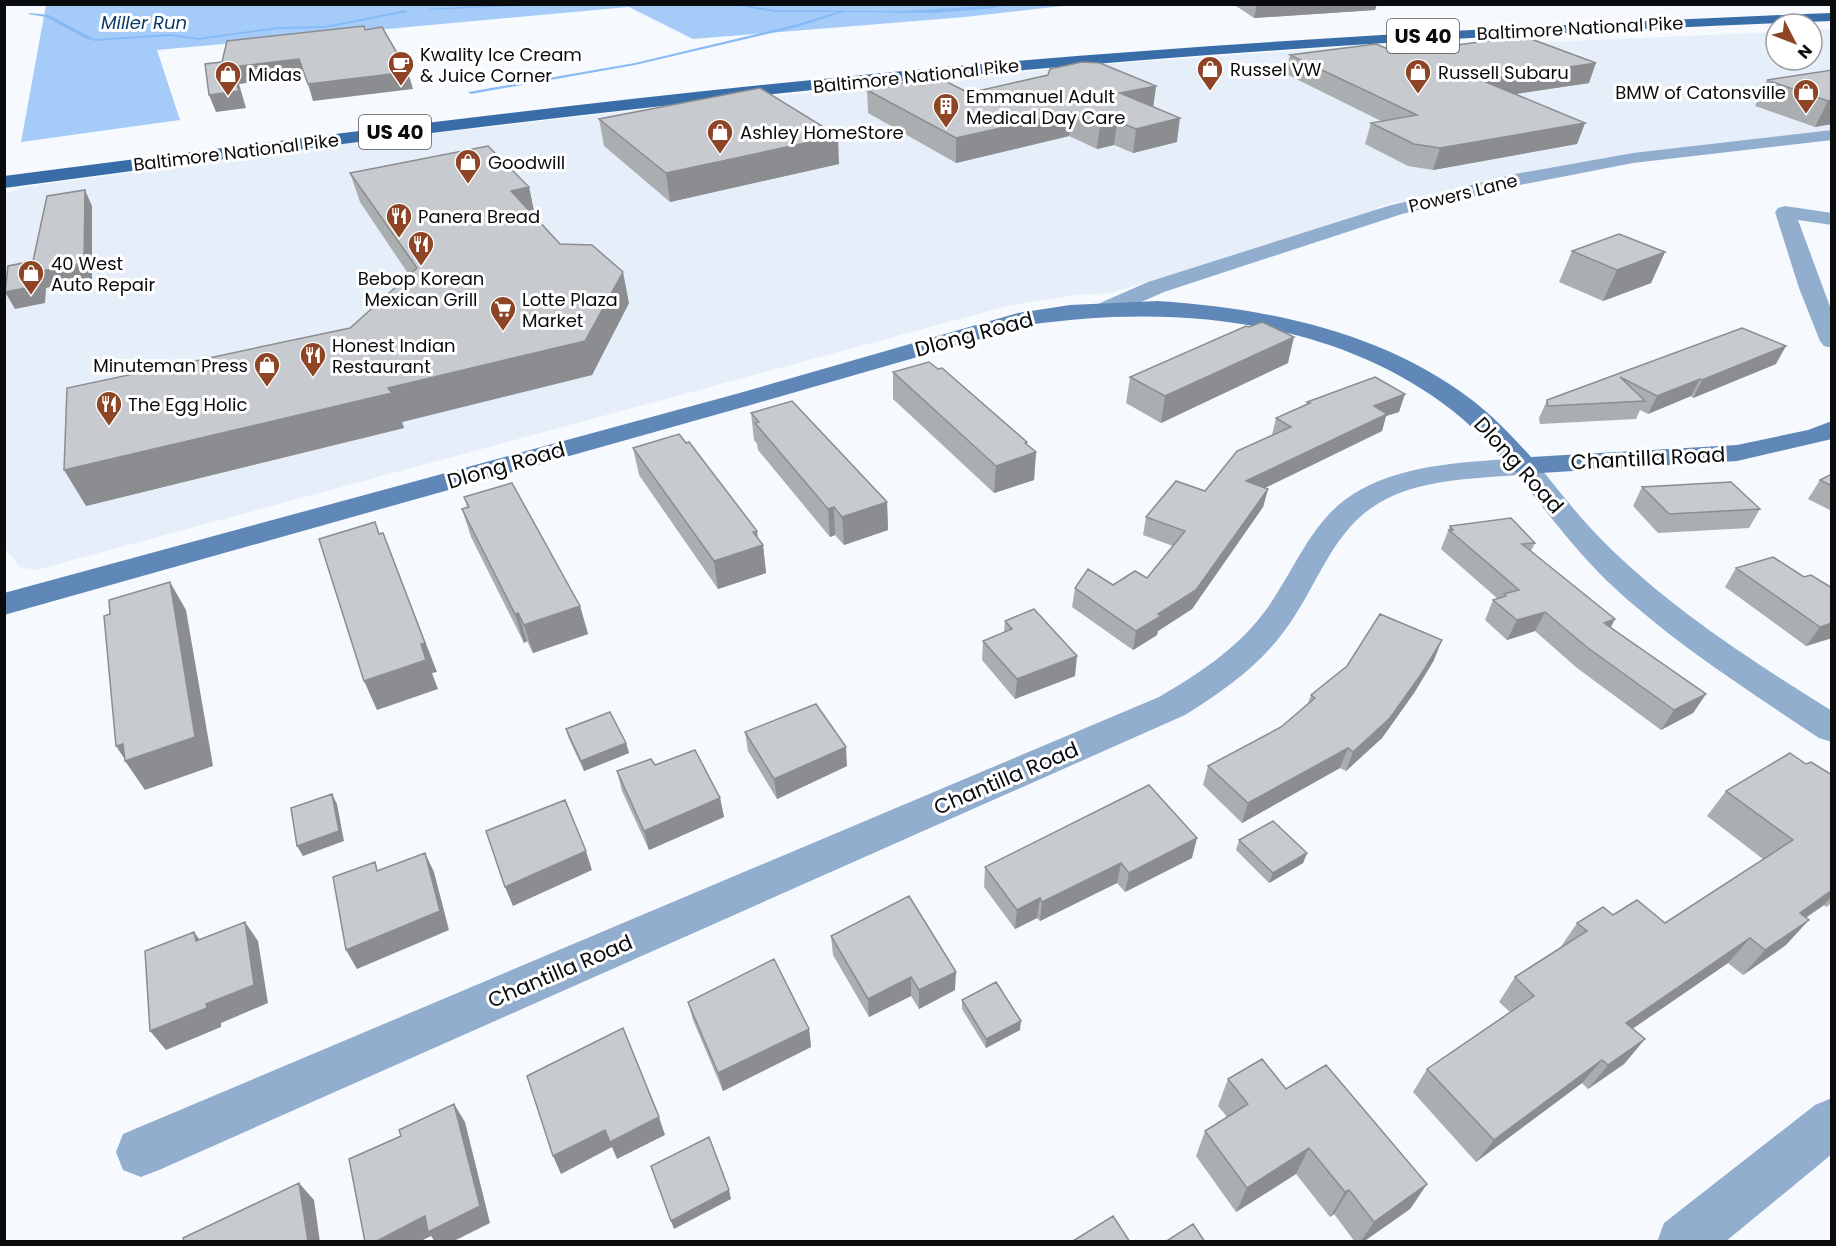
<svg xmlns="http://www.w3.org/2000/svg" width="1836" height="1246" font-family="Poppins,sans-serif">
<rect width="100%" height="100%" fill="#f6f9fd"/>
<path fill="#e6eff9" d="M1831,29v104l-204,22 -120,21 -113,27 -16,4 -7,7 -260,79 -35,2 -65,10 -975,265 -16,-3 -15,-18 -1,-355 20,-7 325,-44 333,-38 412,-40 265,-19 10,4 407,-18v28h36v-30z"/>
<path fill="#a5ccf9" d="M46,5h1025l-106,12 -272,22 -64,-32 -472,43 23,70 -159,22z"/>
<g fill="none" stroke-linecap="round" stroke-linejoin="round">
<path fill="#88bbf6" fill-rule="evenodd" d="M512,4h48l-131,6 -2,-1z
M729,4h13l32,6 128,1 115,-7 -30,5 -57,4 -86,-1 -47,15 -162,38 -164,29 -3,-2 167,-29 159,-38 43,-13h-63z
M406,10l2,2 -83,16 -47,1 -80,11 -28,-4 -74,5 -10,-2 -40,-22 -18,-3 2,-1 19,2 41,22 6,2 74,-5 28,4 80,-11 47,-1z"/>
<path fill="#92aecf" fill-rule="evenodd" d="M1832,130v10l-199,23 -118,23 -113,28 -238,78 -48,21 -8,2 -8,-2 -3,-5 3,-5 48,-21 240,-76 127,-32 118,-21z
M1785,206l47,7v12l-34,-5 34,92v36l-8,-2 -4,-5 -21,-53 -24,-76 3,-4z
M1524,458l10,2c22,27 43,55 68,80 67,68 149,120 230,171v31l-13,-4c-73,-49 -149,-97 -213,-158 -33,-33 -60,-69 -89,-105 -47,4 -97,4 -138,28 -48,28 -62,85 -94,127 -26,36 -63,62 -100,85l-1026,455 -18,7 -18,-7 -7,-18 7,-18 1036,-437c38,-22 76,-47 103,-82 33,-42 48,-98 98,-125 49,-27 109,-28 164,-32z
M1832,1098v56l-107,88h-68l7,-19 151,-118z"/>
<path fill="#5f88b8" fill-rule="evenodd" d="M1158,301c109,7 225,31 314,99 22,17 41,37 59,57l206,-12 71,-15 24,-9v18l-95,22 -213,13 -10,-2c-19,-21 -38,-43 -61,-61 -119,-93 -281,-107 -425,-86l-274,79 -750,211v-22l732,-199 282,-81 52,-8z"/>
<path fill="#396da7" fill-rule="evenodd" d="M1832,13v8c-277,11 -553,26 -829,51 -334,29 -666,72 -999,116v-12c333,-43 665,-85 999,-114 276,-23 552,-38 829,-49z"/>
</g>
<path fill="#abaeb1" d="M1233,4h144l-2,6 -121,8z
M1290,55l299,28 -75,11 71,29 -8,21 -144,26 -25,-4 -43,-22 6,-21 10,-2 -95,-47z
M1832,70v54l-17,3 -60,-21 12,-26z
M1156,86l-3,21 24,35 -44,11 -19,-8 -17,4 -28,-13 -113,27 -88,-50 -1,-23 102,3z
M599,119l240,45 -169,38 -66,-56z
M350,173l179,14 6,29 25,28 69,59 -37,72 -190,47 2,6 -318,78 264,-178 59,-53 -49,-73z
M1572,251l93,1 -14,31 -48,18 -44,-19z
M1742,328l34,36 -83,34 -2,-2 -43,18 -8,-4 -4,9 -96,5 -1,-6 8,-18z
M1288,363l-127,60 -35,-20 4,-26z
M893,372l143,80 -2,28 -40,13 -101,-94z
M1307,402l92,10 -13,4 -4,15 -117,57 3,1 -5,18 -71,102 -34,22 -1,4 -24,15 -61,-43 3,-19 38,-3 34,-7 26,-32 -30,-11 3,-18 59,-26 67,-56 4,-17 31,-14z
M751,413l136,89 1,28 -44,15 -9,-10 -5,2 -72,-87 -1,-6 -3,-4z
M633,448l125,91 5,6 3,28 -48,16 -79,-114z
M1832,474v37l-24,-12 12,-19z
M1642,487l118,22 -11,19 -91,5 -25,-27z
M464,497l116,109 8,28 -55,19 -6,-12 -3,2 -53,-106 -9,-28 5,-2z
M1450,526l85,17 -4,8 80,76 95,67 -13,19 -32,17 -84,-62 -42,-37 -28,9 -22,-20 8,-20 5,-1 -57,-50z
M1736,568l68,9 28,11v50l-26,8 -81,-59z
M1005,621l70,55 -60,23 -33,-39 1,-19 21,-9z
M1434,660l-20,33 -32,45 -36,33 -6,-3 -98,55 -39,-38 5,-19 73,-39 27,-24 3,-8z
M566,729l60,14 3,10 -45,18 -15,-32z
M745,732l102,34 -70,33 -29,-48z
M1806,764l26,11v128l-6,4 -2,-2 -18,12 -20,28 -43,30 -15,-12 -96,66 13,10 -21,25 -36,25 -6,-6 -106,79 -63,-70 14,-23 83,-57 -11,-10 16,-25 45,-29 17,-25 36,-8 52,8 98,-64 -56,-43 19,-25z
M617,771l103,27 4,19 -75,33 -27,-59z
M1239,840l68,13 -4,10 -34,20 -33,-33z
M1192,858l-67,34 -8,-9 -77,38 -3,-3 -22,11 -31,-42 1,-20z
M831,936l124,54 -36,19 -8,-13 -42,21 -36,-62z
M962,1000l58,30 -34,18 -24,-39z
M688,1002l121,27 2,18 -88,44 -30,-71z
M1228,1079l58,10 141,95 -17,25 -47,33h-8l-21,-28 -4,3 -34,-43 -60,38 -40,-56 9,-25 22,-14 -9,-11z"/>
<path fill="#8b8d90" d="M1257,4h120l-2,6 -121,8z
M299,59l6,16 -66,9 7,24 -30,4 -7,-17 23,-28z
M1596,63l-7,20 -114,17 6,-20z
M408,72l5,17 -100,12 -5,-17z
M1156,86l-3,22 -33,-15z
M1832,100v24l-17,3 13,-26z
M1071,112l-2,24 -113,27v-25z
M1180,118l-3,24 -44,11 3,-24z
M1117,121l-3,24 -17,4 3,-24z
M1585,123l-8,21 -144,26 7,-22z
M838,136l1,28 -169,38 -4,-29z
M529,187l6,29 -24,-25z
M85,190l7,16v73l-46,9 -1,15 -30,6 -10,-17 32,-20z
M1665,252l-14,31 -48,18 14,-31z
M623,272l6,31 -37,72 -190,47 2,6 -318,78 -22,-36 324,-82z
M1294,337l-6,26 -127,60 4,-27z
M1786,346l-10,18 -83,34 9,-18z
M1700,379l-9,17 -43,18 9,-18z
M1405,394l-6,18 -13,4 -4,15 -140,68 4,-18 128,-75z
M1027,442l-1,13 10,-3 -2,28 -40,13 2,-27 29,-23z
M1268,489l-5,18 -71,102 -34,22 -1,4 -24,15 3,-19 22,-17z
M887,502l1,28 -44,15 -2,-28z
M834,507l1,28 -5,2 -2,-28z
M757,531l2,15 4,-1 3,28 -48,16 -4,-28 39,-29z
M383,533l54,139 -5,1 6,16 -61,21 -13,-29z
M170,582l16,28 27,156 -68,24 -20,-29h1l-10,-15z
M580,606l8,28 -55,19 -9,-28z
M1545,612l-10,19 -28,9 10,-20z
M518,613l9,28 -3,2 -9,-29z
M1615,619l-10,20 -1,-16z
M1832,623v15l-26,8 14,-19z
M1442,640l-8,20 -20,33 -32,45 -36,33 7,-19z
M1077,656l-2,20 -60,23 2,-20z
M1706,694l-13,19 -32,17 13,-20z
M626,743l3,10 -45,18 -3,-10z
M846,747l1,19 -70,33 -3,-20z
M1348,748l-8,20 -98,55 6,-20z
M332,794l5,10 7,37 -41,15 -6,-10z
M720,798l4,19 -75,33 -5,-19z
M1197,838l-5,20 -67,34 4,-19z
M586,851l6,19 -79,36 -8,-19z
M425,853l9,19 15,58 -92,39 -11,-19z
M1307,853l-4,10 -34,20 4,-10z
M1121,863l-4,20 -77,38 2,-19z
M1832,890v6l-8,9 -47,33 23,-25z
M1040,898l-3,20 -22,11 2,-19z
M1809,920l-23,25 -43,30 22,-25z
M245,922l13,19 10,62 -47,20v4l-55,23 -16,-19 56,-27z
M194,932l14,19 -12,-10z
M1750,938l-22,25 -122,84 20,-24z
M956,972l-1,18 -36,19v-19z
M911,977v19l-42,21 -1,-18z
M1021,1021l-1,9 -34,18v-9z
M809,1029l2,18 -88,44 -5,-18z
M1645,1039l-21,25 -36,25 20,-24z
M1602,1060l-20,23 -106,79 18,-22z
M454,1104l11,18 25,101 -38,19h-17l-4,-6 -12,6h-44z
M659,1117l6,18 -48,24 -5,-12 -51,27 -8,-18 52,-26z
M1309,1148l-13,26 -60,38 11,-24z
M299,1183l15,17 6,42h-12z
M1427,1184l-17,25 -47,33h-3l14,-20z
M729,1190l2,9 -57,30 -3,-8z
M1349,1190l-15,24 -4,3 15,-25z"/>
<path fill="#c7cace" stroke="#8b8d90" stroke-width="1.5" d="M364,26l1,4 17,-3 26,45 -100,12 -9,-25 -67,8 7,24 -30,4 -4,-31 17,-2 5,-21z
M1523,36l73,27 -115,17 104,43 -145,25 -26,-4 -43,-21 46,-8 -127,-60 86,-11 22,9z
M1082,62l18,1 56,23 -36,7 60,25 -44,11 -19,-8 -17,4 -29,-13 -115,26 -89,-48 68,-14 34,17 79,-18 2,-6z
M1832,70v30l-4,1 -61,-21z
M760,88l78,48 -172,37 -67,-54z
M488,146l41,41 -18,4 49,53 32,1 31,27 -38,69 -197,47 4,5 -328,77 3,-82 283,-60 67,-60 -67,-95z
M85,190l-1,73 -47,9 -1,14 -31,6 3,-26 25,-5 14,-65z
M1619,234l46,18 -48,18 -45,-19z
M1262,322l32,15 -129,59 -35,-19 116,-51 3,1z
M1742,328l44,18 -84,34 -2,-1 -43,17 -37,-19 25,24 -97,5 -1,-6z
M929,362l9,7 4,-1 85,74 -2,1 11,9 -40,14 -103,-94z
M1375,377l30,17 -31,12 13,8 -141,67 22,8 -72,101 -38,24 3,2 -25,15 -61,-43 13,-19 25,16 22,-14 12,7 38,-47 -39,-14 30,-36 29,10 32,-40 54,-24 -15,-9 34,-15 -3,-1z
M792,401l95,101 -45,15 -8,-10 -6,2 -73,-86 4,-1 -8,-9z
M679,434l7,9 3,-1 68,89 -4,1 10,13 -49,16 -81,-113z
M1832,474v12l-12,-6z
M1731,482l29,27 -91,5 -27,-27z
M512,483l68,123 -56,19 -6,-12 -3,1 -53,-105 7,-2 -5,-10z
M1511,518l24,25 -13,1 93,75 -11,4 102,71 -32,16 -86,-62 -43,-36 -28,8 -24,-20 13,-4 -2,-2 15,-4 -70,-60h4l-3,-4z
M375,522l4,12 4,-1 42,110 -4,1 5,16 -62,21 -45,-142z
M1773,557l31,20 7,-2 21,13v35l-12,4 -84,-59z
M170,582l25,155 -70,24 -2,-17 -7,2 -12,-130 6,-2 -1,-14z
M1034,609l43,47 -60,23 -34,-38 29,-12 -7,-8z
M1380,614l62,26 -20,33 -32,45 -37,34 -5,-4 -100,55 -40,-37 73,-39 34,-29 -4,-3 36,-29z
M816,704l30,43 -72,32 -29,-47z
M610,712l16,31 -45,18 -15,-32z
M695,750l25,48 -76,33 -27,-60 34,-12 4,6z
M1790,753l16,11 5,-2 21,13v115l-32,23 9,7 -44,30 -15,-12 -124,85 19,16 -37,26 -6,-5 -108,80 -67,-71 107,-73 -19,-19 72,-46 -10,-8 26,-16 10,8 24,-15 28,23 128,-83 -67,-49z
M1149,785l48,53 -68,35 -8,-10 -79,39 -2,-4 -23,12 -32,-43z
M332,794l7,37 -42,15 -6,-38z
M565,800l21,51 -81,36 -19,-56z
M1273,821l34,32 -34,20 -34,-33z
M425,853l15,58 -94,39 -13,-73 42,-15 2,9z
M909,896l47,76 -37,18 -8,-13 -43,22 -37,-63z
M245,922l9,63 -48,19 1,4 -57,23 -5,-80 49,-19 2,9z
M774,959l35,70 -91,44 -30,-71z
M996,982l25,39 -35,18 -24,-39z
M623,1028l36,89 -49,25 -5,-12 -52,26 -26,-80z
M1262,1059l24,30 40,-24 101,119 -53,38 -25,-32 -4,2 -36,-44 -62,40 -42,-57 43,-27 -20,-25z
M454,1104l26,102 -52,26 -3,-16 -50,26h-10l-16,-83 52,-23 -2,-6z
M709,1137l20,53 -58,31 -20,-55z
M299,1183l9,59h-124l-1,-4z
M1113,1216l17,26h-57v-1z
M1193,1224l12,18h-40z"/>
<defs>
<g id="cafe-pin" transform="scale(1.35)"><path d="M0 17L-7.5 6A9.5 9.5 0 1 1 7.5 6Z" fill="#8d4525" stroke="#fff"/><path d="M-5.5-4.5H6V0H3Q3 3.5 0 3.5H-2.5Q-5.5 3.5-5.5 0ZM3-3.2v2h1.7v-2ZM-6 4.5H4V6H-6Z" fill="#fff"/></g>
<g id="shop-pin" transform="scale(1.35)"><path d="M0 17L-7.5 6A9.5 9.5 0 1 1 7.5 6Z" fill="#8d4525" stroke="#fff"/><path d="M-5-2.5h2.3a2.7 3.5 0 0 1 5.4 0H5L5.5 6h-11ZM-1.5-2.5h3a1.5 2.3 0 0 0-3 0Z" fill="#fff"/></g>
<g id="building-pin" transform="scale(1.35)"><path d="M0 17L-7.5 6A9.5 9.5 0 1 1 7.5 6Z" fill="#8d4525" stroke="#fff"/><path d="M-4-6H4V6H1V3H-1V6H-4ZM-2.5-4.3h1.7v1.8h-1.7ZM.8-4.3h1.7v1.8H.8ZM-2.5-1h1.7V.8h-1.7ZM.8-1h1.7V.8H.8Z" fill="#fff"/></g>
<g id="restaurant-pin" transform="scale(1.35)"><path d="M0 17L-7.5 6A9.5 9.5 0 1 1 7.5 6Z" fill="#8d4525" stroke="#fff"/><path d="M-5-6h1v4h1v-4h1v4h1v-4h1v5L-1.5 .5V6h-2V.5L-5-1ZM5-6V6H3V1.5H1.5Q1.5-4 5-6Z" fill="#fff"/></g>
<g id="supermarket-pin" transform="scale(1.35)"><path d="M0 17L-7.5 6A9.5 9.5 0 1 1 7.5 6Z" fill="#8d4525" stroke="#fff"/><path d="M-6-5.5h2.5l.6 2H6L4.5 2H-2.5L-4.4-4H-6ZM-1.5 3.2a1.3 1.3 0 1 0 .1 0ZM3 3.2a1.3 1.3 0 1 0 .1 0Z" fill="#fff"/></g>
</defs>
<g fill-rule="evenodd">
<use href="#cafe-pin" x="401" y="64"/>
<use href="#shop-pin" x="1210" y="69"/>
<use href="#shop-pin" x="1418" y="72"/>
<use href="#shop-pin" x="228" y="74"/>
<use href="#shop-pin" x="1806" y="92"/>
<use href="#building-pin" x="946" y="106"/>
<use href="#shop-pin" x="720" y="132"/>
<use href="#shop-pin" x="468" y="162"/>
<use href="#restaurant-pin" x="399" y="216"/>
<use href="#restaurant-pin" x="421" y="244"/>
<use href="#shop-pin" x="31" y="273"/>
<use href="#supermarket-pin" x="503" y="309"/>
<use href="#restaurant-pin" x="313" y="355"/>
<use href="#shop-pin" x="267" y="365"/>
<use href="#restaurant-pin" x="109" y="404"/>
</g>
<g text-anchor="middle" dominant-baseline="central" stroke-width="6" stroke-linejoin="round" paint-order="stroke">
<g font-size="18" font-style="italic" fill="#0b3967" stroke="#fff">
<text x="144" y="22">Miller Run</text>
</g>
<g font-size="18" fill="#0a0b0d" stroke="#fff">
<text transform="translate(1580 28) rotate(-3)">Baltimore National Pike</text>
<text transform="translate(916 76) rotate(-6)">Baltimore National Pike</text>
<text transform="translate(236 152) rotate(-7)">Baltimore National Pike</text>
<text transform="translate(1463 193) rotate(-14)">Powers Lane</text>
</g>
<g font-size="18" fill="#0a0b0d" stroke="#fff" text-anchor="start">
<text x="420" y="54">Kwality Ice Cream<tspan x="420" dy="21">&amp; Juice Corner</tspan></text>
<text x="1230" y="69">Russel VW</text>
<text x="1438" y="72">Russell Subaru</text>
<text x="248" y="74">Midas</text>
<text x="1786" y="92" text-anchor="end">BMW of Catonsville</text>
<text x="966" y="96">Emmanuel Adult<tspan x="966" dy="21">Medical Day Care</tspan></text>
<text x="740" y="132">Ashley HomeStore</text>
<text x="488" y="162">Goodwill</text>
<text x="418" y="216">Panera Bread</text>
<text x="51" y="263">40 West<tspan x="51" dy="21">Auto Repair</tspan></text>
<text x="421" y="278" text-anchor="middle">Bebop Korean<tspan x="421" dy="21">Mexican Grill</tspan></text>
<text x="522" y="299">Lotte Plaza<tspan x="522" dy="21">Market</tspan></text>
<text x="332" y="345">Honest Indian<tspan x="332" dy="21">Restaurant</tspan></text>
<text x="248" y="365" text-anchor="end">Minuteman Press</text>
<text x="128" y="404">The Egg Holic</text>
</g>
<g fill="#fff" stroke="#545456" stroke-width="1.5">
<rect x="1387" y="19" width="72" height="34" rx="4.5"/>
<rect x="359" y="115" width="72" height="34" rx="4.5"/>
</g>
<g font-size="20" font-weight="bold" fill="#0a0b0d">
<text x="1423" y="36">US 40</text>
<text x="395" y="132">US 40</text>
</g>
<g font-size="21" fill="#0a0b0d" stroke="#fff">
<text transform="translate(974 334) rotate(-15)">Dlong Road</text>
<text transform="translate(1648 458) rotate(-3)">Chantilla Road</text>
<text transform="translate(506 465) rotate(-16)">Dlong Road</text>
<text transform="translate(1519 465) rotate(48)">Dlong Road</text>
<text transform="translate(1006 778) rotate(-23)">Chantilla Road</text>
<text transform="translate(560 971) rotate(-23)">Chantilla Road</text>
</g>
</g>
<rect width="1836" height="1246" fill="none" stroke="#0a0b0d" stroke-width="12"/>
<g transform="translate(1794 42) rotate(132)"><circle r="28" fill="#ffffff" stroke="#9d9d9e" stroke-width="1.5"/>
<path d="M0-4.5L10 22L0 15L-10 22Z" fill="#8d4525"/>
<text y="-9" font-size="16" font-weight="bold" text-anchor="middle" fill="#0a0b0d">N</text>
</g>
</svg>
